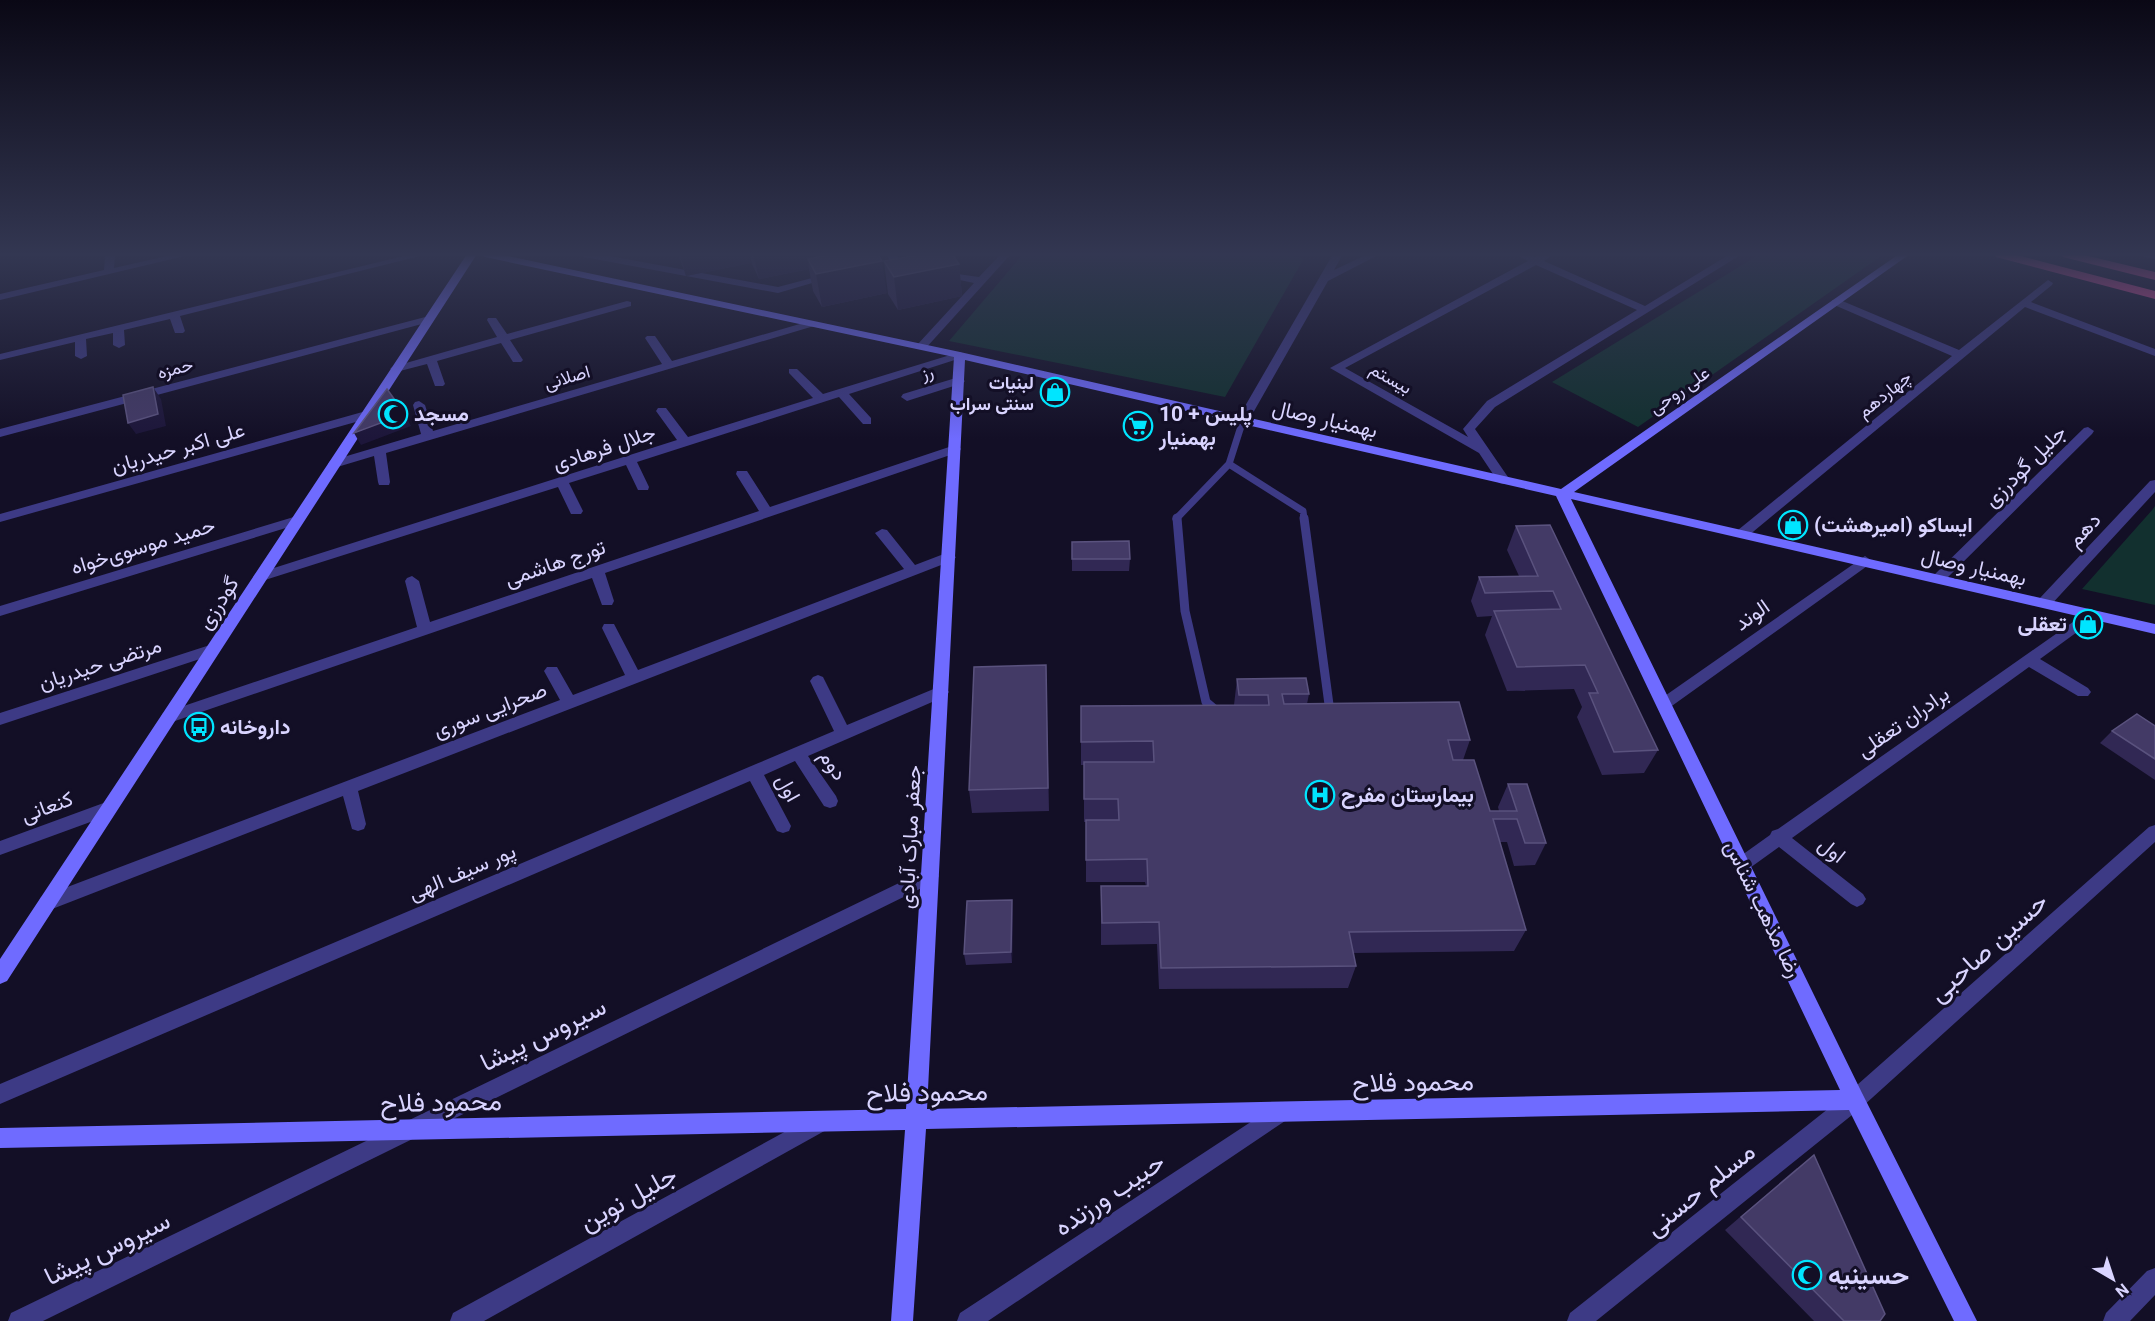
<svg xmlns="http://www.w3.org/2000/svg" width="2155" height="1321" font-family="Roboto,Vazirmatn,sans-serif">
<rect width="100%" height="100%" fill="#130f26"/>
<path fill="#12302f" d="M1023,254h258l23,4 -79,139 -276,-56z
M1760,254h124l-246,173 -86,-45z
M2155,506v99l-73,-16 71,-80z"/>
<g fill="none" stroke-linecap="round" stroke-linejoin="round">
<path stroke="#3d3a85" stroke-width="7" d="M1229,464l74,47 1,8
M1176,519l53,-55 14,-44"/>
<path stroke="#3d3a85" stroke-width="9" d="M1177,518l8,93 21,91 13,11
M1304,518l26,194 -2,1"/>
<path fill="#3d3a85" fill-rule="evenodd" d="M107,254l8,2 -1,12 62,-14h17l-193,46v-6l104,-24 1,-14z
M412,254h16l-248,62 5,15 -2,2h-8l-5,-14 -46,11 1,15 -6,3 -6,-3v-12l-27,6 1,17 -6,3 -6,-3v-14l-75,18v-6z
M579,254h20l179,33 53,-14 5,3 -58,17 -194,-36z
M887,254h10l3,10 -1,2h-8z
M1001,254h10l-86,95h-8v-4l57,-62 -38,-8v-4l43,6z
M1333,254h10l-9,16 34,-16h12l-52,27 -79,139 -6,4 -4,-1 -2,-3z
M1515,254h13l7,3 7,-3h12l-10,7 101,45 85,-52h12l-247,153 -20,22 35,51 -6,4 -5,-1 -20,-30 -149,-85 198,-107zM1536,265l101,45 -150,91 -24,28 5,8 -123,-69z
M2140,254h15v5l-14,-3z
M2048,280l5,3 -1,2 -21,17 124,47v7l-130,-49 -277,229h-10l-2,-3 2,-3 214,-174 -120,-52v-4h8l119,50z
M627,301l4,1v4l-121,34 13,20 -2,2h-8l-12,-19 -64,18 8,23 -2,2h-8l-8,-22 -31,8 -6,-3 2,-2 105,-30 -10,-17 1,-2h8l11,16z
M429,316l5,3 -1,2 -433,116v-8z
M810,321l4,1v4l-428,127 4,29 -1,3h-10l-1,-3 -4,-26 -40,12 -6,-4 2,-3 91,-27 -8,-29 2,-3 4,-1 6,4 8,26 229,-67 -17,-26 2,-2h8l17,25z
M960,352l6,3 -2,2 -115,37 22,24v6h-8l-24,-27 -202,65 12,25 -1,3h-10l-12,-25 -57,18 14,28 -2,3h-10l-13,-27 -293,93h-10l-2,-3 2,-3 422,-134 -21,-29 2,-3h8l22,29 125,-39 -24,-25v-4h8l26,25z
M959,377l6,4 -2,2 -56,18 -6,-4 2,-3z
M366,411l4,1v6l-370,104v-8z
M2088,427l6,4 -2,3 -149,148h-10l-2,-3 2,-3 151,-148z
M955,445l4,1 2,3 -2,3 -354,121 9,28 -2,4h-10l-10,-27 -417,143h-12l-2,-4 2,-4 254,-86 -12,-46 2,-3 5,-2 7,5 11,41 329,-111 -23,-37 1,-3h10l23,36z
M2155,480v12l-106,115h-10l-2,-4 2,-4 111,-118z
M297,516l5,1 2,3 -2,3 -302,93v-10z
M882,529l5,1 28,35 34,-13 7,5 -2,3 -36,14 -560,217 8,33 -2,5 -6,2 -6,-2 -9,-33 -296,115 -6,-2 -3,-6 3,-6 519,-197 -16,-29 3,-4h10l16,28 52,-20 -23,-47 2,-4h10l24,46 266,-101 -29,-36z
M1865,556l7,5 -2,3 -201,144h-10l-3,-4 3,-4z
M2090,610l7,5 -2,4 -55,40 48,29 3,4 -3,4h-10l-49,-29 -237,171 71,56 3,5 -3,5 -6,3 -6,-3 -72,-57 -32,23 -6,2 -6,-2 -3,-5 3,-5 35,-25 2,-4 6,-2z
M213,644l5,1 2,4 -2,4 -218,72v-12z
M818,675l5,2 24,48 89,-37h10l3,4 -3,4 -138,60 28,40 2,5 -2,5 -6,2 -6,-2 -29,-45 -31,14 27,51 -2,5 -6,2 -6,-2 -27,-50 -750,323v-20l834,-353 -24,-50 3,-4z
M109,801l6,2 2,5 -2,5 -115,42v-14z
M2155,825v17l-293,265 -266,214h-29l3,-8 278,-220 301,-266z
M930,868l6,3 3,5 -3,5 -893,440h-35l3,-8z
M1281,1102l7,3 3,7 -3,7 -300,202h-31l3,-8z
M821,1112l7,3 3,7 -3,7 -344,192h-34l3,-8z
M2155,1268v27l-25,26h-27l3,-8 41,-42z"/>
<path fill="#6f6bff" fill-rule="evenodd" d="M467,254h10l-470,727 -7,3v-25z
M480,254h18l462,98 601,137 338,-235h11l-336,238 581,132v10l-584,-135 291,594 115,228h-23l-105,-211 -923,19 -13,192h-22l14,-191 -905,18v-20l906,-19 48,-752 -469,-100zM965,360l591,136 284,594 -913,19z"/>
<path fill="#ff4fa3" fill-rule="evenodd" d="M1994,254h19l142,37v8l-159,-42z
M2061,254h19l75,18v8l-92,-23z"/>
</g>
<path fill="#312854" d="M678,254h70l3,9 -65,13z
M750,254h71v2l66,37 -65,14 -9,-16 -4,-22 -50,10 -7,-15z
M884,261l75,3 3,32 -64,14 -10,-16z
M1516,526l142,224 -14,23 -42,2 -25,-58 5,-10 -8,-18 -67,2 -22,-56 7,-19 -15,1 -6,-16 8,-24 40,-1 -12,-26z
M1072,542l58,17 -1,12h-57z
M1046,665l3,146 -77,2 -3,-23z
M1237,679l72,15 -2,10 163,36 -7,20 27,51h9l-1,-4 10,-23 38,59 -11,22 -21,1 -7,-24h-7l26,88 -12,21 -161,2 3,13 -8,22 -189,1 -2,-45 -56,1v-59h45l-1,-4h-59v-60h-2v-57h-3v-59l153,-1z
M2155,726v54l-55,-37 12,-12z
M1013,911l-1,52 -46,2 -2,-11z
M1797,1168l83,153h-66l-89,-91z"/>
<path fill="#1d163a" d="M680,254h68l3,9 -65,13z
M753,254h68l2,12 -15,-7 1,10 -50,10z
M882,261l5,32 -65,14 -6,-33z
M959,264l3,32 -64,14 -4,-33z
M153,387l8,12 5,27 -30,8 -8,-11z
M405,414l6,12 -50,19 -7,-12z
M1012,900l1,11 -1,52 -1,-11z"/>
<path fill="#433a66" stroke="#5a527e" stroke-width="1.5" d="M833,254h45l4,7 -66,13 -8,-15z
M923,254h29l7,10 -65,13 -10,-16z
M153,387l5,27 -30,9 -5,-28z
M387,389l18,25 -51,19z
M1550,525l108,225 -44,2 -25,-59h9l-13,-28 -68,2 -23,-56 67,-2 -8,-18 -68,2 -6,-16 59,-1 -22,-50z
M1129,541l1,18h-58v-17z
M1046,665l2,123 -79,2 5,-123z
M1306,678l3,16h-27l2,10 175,-2 11,38h-22l5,20h21l16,51h27l-9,-27h19l19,59h-21l-8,-24h-24l33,111 -177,2 7,34 -195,2 -2,-46 -57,1 -1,-37h47l-1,-27 -61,1v-40h33l-1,-21h-34v-37h70l-1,-21 -72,1v-36l188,-1 -1,-10h-29l-2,-16z
M2137,714l18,12v33l-43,-28z
M1012,900l-1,52 -47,2 3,-53z
M1814,1155l71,159 -5,7h-36l-103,-104z"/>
<linearGradient id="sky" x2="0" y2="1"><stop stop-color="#0a0815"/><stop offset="0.58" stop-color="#333752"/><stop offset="1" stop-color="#333752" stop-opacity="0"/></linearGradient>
<rect width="2155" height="439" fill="url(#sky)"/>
<defs>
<g id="shop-ring" transform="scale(1.5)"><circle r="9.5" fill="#130f26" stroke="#00e5ff" stroke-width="1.5"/><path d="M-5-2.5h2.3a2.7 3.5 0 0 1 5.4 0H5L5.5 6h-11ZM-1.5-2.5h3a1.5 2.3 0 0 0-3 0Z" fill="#00e5ff"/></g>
<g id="mosque-ring" transform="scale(1.5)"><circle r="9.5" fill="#130f26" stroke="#00e5ff" stroke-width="1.5"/><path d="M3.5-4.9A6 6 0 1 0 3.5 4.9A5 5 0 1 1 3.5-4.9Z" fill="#00e5ff"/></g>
<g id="supermarket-ring" transform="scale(1.5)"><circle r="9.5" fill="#130f26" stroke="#00e5ff" stroke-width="1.5"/><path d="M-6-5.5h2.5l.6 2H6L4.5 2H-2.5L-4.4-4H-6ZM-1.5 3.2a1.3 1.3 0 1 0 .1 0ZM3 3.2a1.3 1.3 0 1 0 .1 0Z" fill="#00e5ff"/></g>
<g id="bus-ring" transform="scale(1.5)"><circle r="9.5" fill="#130f26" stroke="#00e5ff" stroke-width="1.5"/><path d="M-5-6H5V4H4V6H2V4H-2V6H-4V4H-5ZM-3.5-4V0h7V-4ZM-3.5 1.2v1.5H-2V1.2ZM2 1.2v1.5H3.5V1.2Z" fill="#00e5ff"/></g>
<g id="hospital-ring" transform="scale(1.5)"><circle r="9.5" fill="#130f26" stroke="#00e5ff" stroke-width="1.5"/><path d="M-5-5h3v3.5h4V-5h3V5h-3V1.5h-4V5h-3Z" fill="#00e5ff"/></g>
</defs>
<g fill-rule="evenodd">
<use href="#shop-ring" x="1055" y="392"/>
<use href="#mosque-ring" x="393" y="414"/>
<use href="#supermarket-ring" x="1138" y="426"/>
<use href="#shop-ring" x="1793" y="525"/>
<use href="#shop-ring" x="2088" y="624"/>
<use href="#bus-ring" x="199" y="727"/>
<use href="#hospital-ring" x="1320" y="795"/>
<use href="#mosque-ring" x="1807" y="1275"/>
</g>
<g text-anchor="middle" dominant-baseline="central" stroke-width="6" stroke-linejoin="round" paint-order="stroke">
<g font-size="18" fill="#d9d4ff" stroke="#130f26">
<text transform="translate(175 368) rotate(-15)">حمزه</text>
<text transform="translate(927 372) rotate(-17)">رز</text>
<text transform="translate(567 377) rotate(-16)">اصلانی</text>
<text transform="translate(1391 378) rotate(29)">بیستم</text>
<text transform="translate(1679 390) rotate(-35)">علی روحی</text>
<text transform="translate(1884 394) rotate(-39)">چهاردهم</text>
</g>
<g font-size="18" font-weight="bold" fill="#d9d4ff" stroke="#130f26" text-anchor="end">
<text x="1034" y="382">لبنیات<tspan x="1034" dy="21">سنتی سراب</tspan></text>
</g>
<g font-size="21" font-weight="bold" fill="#d9d4ff" stroke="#130f26" text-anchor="start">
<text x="414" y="414">مسجد</text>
<text x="1159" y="414">پلیس + 10<tspan x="1159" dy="24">بهمنیار</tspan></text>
<text x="1814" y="525">ایساکو (امیرهشت)</text>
<text x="2067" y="624" text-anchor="end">تعقلی</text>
<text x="220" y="727">داروخانه</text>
<text x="1341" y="795">بیمارستان مفرح</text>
</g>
<g font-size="21" fill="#d9d4ff" stroke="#130f26">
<text transform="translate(1325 419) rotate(13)">بهمنیار وصال</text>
<text transform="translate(178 448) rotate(-16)">علی اکبر حیدریان</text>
<text transform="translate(604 448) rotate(-18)">جلال فرهادی</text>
<text transform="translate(2025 466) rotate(-45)">جلیل گودرزی</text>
<text transform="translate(2084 530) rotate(-47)">دهم</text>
<text transform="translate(143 546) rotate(-17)">حمید موسوی‌خواه</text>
<text transform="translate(555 563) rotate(-19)">تورج هاشمی</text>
<text transform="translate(1974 567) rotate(13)">بهمنیار وصال</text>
<text transform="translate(218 603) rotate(-57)">گودرزی</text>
<text transform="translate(1752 615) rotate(-35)">الوند</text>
<text transform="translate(100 664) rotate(-18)">مرتضی حیدریان</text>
<text transform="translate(490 710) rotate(-21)">صحرایی سوری</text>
<text transform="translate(1903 722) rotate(-35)">برادران تعقلی</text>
<text transform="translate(833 765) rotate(56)">دوم</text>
<text transform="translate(788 788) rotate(61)">اول</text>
<text transform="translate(47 807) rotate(-20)">کنعانی</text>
<text transform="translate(910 837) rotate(-87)">جعفر مبارک آبادی</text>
<text transform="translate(1832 850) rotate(39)">اول</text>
<text transform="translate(462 872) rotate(-23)">پور سیف الهی</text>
<text transform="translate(1763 909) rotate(64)">رضا مذهب شناس</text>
</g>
<g font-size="26" fill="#d9d4ff" stroke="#130f26">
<text transform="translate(1988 947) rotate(-42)">حسین صاحبی</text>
<text transform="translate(543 1034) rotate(-26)">سیروس پیشا</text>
<text transform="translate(1413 1082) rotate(-1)">محمود فلاح</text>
<text transform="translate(927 1092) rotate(-1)">محمود فلاح</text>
<text transform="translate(441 1102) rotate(-1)">محمود فلاح</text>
<text transform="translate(1700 1189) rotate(-39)">مسلم حسنی</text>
<text transform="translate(1109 1194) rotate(-34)">حبیب ورزنده</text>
<text transform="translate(628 1198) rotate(-29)">جلیل نوین</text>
<text transform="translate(107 1248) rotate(-26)">سیروس پیشا</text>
</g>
<g font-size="26" font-weight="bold" fill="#d9d4ff" stroke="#130f26" text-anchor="start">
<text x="1828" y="1275">حسینیه</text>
</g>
</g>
<g transform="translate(2113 1279) rotate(141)" stroke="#130f26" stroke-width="4.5" paint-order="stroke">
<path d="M0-4.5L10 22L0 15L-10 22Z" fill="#d9d4ff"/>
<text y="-9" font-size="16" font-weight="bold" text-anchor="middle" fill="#d9d4ff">N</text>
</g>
</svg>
